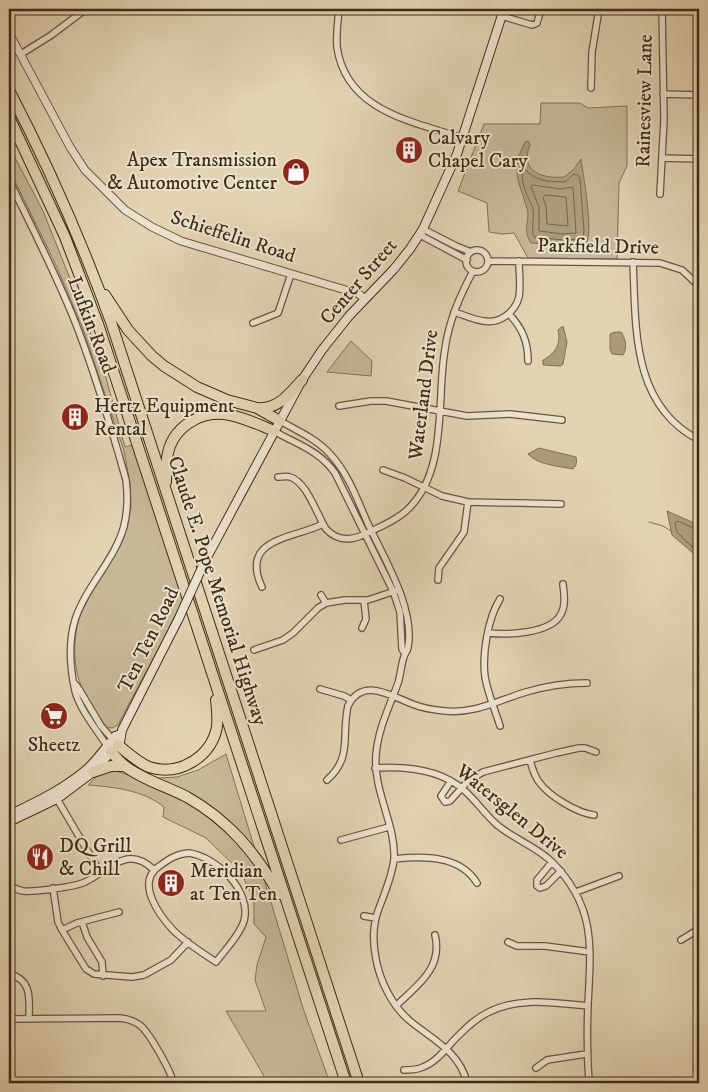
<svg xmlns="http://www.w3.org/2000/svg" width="708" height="1092" font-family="'IM FELL DW Pica',serif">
<rect width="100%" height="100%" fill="#e2d3b3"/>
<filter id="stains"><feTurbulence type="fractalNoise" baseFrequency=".004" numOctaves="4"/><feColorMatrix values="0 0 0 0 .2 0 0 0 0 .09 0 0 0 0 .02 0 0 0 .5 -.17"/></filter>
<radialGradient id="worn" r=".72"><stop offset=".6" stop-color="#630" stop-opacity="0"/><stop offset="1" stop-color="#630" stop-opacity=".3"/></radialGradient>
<path fill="#c6b798" stroke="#827256" d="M541,103h39l8,5 39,-2v60l-8,17 -2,76 -89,-1 -14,-25 -12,1 -13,-2 -2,-29 -29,-12 26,-67h56z
M9,142l2,8 32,61 36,90 26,73 20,73 8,-2 50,154c-19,42 -42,81 -63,122l-2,4 -6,3 -8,-1c-7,-12 -16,-24 -21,-37 -12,-25 -10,-58 0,-83l40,-68 8,-31 -1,-25 -6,-32 -41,-122 -28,-66 -46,-94z
M351,341l21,20 -1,15 -44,-4z
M226,754l78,257 26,72h-62l-42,-72h40l-11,-31 2,-15 9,-28 -12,-13v-23l-13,-29 -35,-34 -43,-21 1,-10c-21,-17 -50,-20 -76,-22l10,-10 15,-5 21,7 25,1 18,-1 21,-7z"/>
<path fill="#ab9b7d" stroke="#806f53" d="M528,141l2,4c-11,26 12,34 34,32l10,-8 7,-10c2,16 13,73 5,85l-23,1 -32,-2c-2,-3 -4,-7 -4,-11 -2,-7 3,-16 0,-23 -8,-29 -17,-37 -2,-67z
M563,326l4,16 -4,22 -2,2 -18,-1v-5c13,-7 18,-16 15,-30z
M615,332h6c4,5 7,16 2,23l-11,-1 -2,-5v-15z
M539,448l37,9c1,5 1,8 -3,12 -15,-3 -35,-4 -45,-15z
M667,511l25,11 7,1v39l-7,-10 -20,-17z"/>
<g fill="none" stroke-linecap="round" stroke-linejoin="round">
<path stroke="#756448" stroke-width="1" d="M524,169l10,8 12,4 19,1 9,-8 4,1 2,4 4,52 -1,8 -20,1 -29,-3c-4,-10 2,-21 -2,-31 -4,-8 -14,-30 -8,-37z
M533,185l27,4 13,-2 3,46 -13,1 -24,-3v-24l-8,-20z
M546,195l20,2 2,29 -21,-2 -1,-18 -3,-8z
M699,527h-8l-13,-6 -3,2 2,9 22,22"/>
<path stroke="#806f53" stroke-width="1" d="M649,522l14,4 8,5"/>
<g stroke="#68563c" stroke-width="8">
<path id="minor" d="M339,9c-1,12 -3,25 -2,38 9,64 75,74 125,91
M502,16l30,9 5,-2 4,-14
M21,54l29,-18 36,-27
M591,88l1,-36 7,-43
M663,94l36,1
M662,158l37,1
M9,180c24,50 50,99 70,152 18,48 33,98 47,148 2,16 2,30 -2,46 -9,34 -38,60 -49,94 -7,23 -5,48 0,71 4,17 23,41 33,56
M660,194l4,-75 -2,-110
M423,229l33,17 15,6
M420,235l47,25
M466 261a11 11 0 1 1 22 0a11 11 0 1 1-22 0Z
M488,261l172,2 22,7 17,16
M633,262c3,65 -2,143 66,178
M454,312c10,3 20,8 30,9 16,3 31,-9 35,-24 2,-12 0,-24 0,-36
M509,314c13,14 19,27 19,47
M253,323l25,-10 13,-39
M339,406l32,-5h15l81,15 43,-2 52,6
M280,421c16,9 37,18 50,33 19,20 28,48 39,72 16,34 46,83 39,121 -1,6 -1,2 -3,7 -4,9 -4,20 -7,29 -9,25 -20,46 -22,72 -3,36 20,70 18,104 -2,19 -11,37 -17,55 -4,13 -4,30 -1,45 4,22 16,47 34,62 22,18 50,31 57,62
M274,431c22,13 45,19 61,42l58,118 7,21 2,37 3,5
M383,470l22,8 37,18 26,6 93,2
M278,477c4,0 9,-1 12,0 17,5 27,38 36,52 12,13 26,12 41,4 13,-6 28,-12 39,-22 43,-39 30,-111 39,-162 4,-29 15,-53 28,-78
M438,580l1,-12 25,-36 4,-30
M262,587c-23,-49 31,-48 61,-63
M321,595l5,8
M362,628l4,-9 -2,-18
M488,633c19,2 63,1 73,-19 5,-9 3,-20 2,-30
M254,650l29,-10 10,-7 25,-25 8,-5 19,-3h23l27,-9
M75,684l4,5 22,37 14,16
M320,689l24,7 7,4
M500,726c-5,-16 -12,-32 -15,-49 -3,-23 3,-59 15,-78
M530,760c2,8 4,15 9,22 10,14 38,31 55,33
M375,768c31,-2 66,1 90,23 11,10 20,23 31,33 17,15 40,22 56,38 44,44 39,85 36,142 -1,26 -1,52 1,79
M327,780c26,-23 14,-44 21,-74 15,-31 46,-8 67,-1 10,4 20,5 30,6 30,3 54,-11 81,-19 20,-6 40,-9 61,-9
M451,781l-10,15 4,6 5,-1 18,-20 15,-9 73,-19 23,-5h6l11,4
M57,799l43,73
M341,840l48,-13
M189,853c28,4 63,38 55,68 -5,15 -19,29 -28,41 -15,-10 -31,-20 -43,-32 -14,-15 -37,-47 -15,-63 11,-8 18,-13 31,-14z
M394,859c29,-3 66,-4 83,24
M552,862l-15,18v6l3,2 6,-2 15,-15
M9,885c4,3 9,5 14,6 12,1 52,-4 62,-9 25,-12 42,-38 69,-12
M53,888l5,34 4,8 24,39 8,5 38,3 12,-2 27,-15 17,-18
M576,892l43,-16
M364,916l12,2
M82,922l5,15 15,25 1,14
M62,930l15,-7 42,-11
M681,940l18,-11
M508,942l9,4h28l45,6
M9,974c24,6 20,26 20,45
M396,1006c21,-21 47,-37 39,-71
M9,1019l111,-1c8,1 16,3 22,9 8,8 30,45 31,56
M536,1068l11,-8 39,-6
M404,1070c7,0 13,0 19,-3 14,-5 24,-20 34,-30 9,-9 18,-18 30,-24 32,-17 67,-10 101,-7"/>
</g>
<g stroke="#68563c" stroke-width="9">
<path id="tertiary" d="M9,33l61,114 15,23 40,40 27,17 29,14 178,53 6,5"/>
</g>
<g stroke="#3f2d14" stroke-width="10">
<path id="secondary" d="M205,561l97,-181 20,-30 27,-34 45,-47 16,-20 13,-20 34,-75 47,-145
M9,815c27,-13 55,-26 78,-46 10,-9 19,-22 28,-33l6,-2
M9,822l48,-23 36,-27 27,-30 2,-12 57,-112"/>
</g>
<g stroke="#3f2d14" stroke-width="12">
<path id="motorway" d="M9,90c39,75 73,152 102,232l248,761
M9,117l56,120 33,87 248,759
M105,295l23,35 24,26 12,10 33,21 30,13 30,8 23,13
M257,408c21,2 32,-14 45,-28
M166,482c0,-8 0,-16 1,-24 4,-30 33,-49 63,-43 15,3 30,10 44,16
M118,745c10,8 19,17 31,22 30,10 62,-10 68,-40 1,-9 0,-18 -1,-27
M111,752c5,5 9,10 14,14 16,13 43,21 62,31 41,23 69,56 92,97
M93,772l18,-6h14"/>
</g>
<use href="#minor" stroke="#ece2ce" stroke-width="5.5"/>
<use href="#tertiary" stroke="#ece2ce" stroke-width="7"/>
<use href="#secondary" stroke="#ece2ce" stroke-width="8"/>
<use href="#motorway" stroke="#e2d3b3" stroke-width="10"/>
<g stroke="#3f2d14" stroke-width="10" stroke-linecap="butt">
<path id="secondary-bridge" d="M179,618l26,-57"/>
</g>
<use href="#secondary-bridge" stroke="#ece2ce" stroke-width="8"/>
</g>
<defs>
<g id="building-disc" transform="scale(1.4375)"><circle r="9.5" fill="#8f2418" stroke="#ece2ce"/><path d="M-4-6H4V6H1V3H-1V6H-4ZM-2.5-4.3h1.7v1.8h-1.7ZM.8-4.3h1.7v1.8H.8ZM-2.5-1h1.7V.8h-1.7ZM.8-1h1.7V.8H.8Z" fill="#fff"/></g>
<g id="shop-disc" transform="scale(1.4375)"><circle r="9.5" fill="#8f2418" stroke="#ece2ce"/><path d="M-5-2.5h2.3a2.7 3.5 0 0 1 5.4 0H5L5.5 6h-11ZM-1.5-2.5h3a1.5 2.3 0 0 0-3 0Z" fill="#fff"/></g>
<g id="supermarket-disc" transform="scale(1.4375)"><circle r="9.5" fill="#8f2418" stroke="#ece2ce"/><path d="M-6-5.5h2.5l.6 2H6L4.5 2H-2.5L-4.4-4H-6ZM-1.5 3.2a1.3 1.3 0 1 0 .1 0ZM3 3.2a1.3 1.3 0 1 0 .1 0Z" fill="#fff"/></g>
<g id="restaurant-disc" transform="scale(1.4375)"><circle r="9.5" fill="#8f2418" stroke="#ece2ce"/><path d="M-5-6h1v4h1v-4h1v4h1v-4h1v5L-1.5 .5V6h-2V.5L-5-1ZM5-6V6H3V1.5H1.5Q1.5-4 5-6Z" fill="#fff"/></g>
</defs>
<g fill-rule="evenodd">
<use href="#building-disc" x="409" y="150"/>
<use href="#shop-disc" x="296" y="172"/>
<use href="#building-disc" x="75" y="417"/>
<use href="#supermarket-disc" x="54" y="716"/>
<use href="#restaurant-disc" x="40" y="857"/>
<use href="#building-disc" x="171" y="883"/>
</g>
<g text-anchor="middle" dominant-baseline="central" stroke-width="4" stroke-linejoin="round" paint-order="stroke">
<g font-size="20" fill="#3f2d14" stroke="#ece2ce">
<text transform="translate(645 101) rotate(-89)">Rainesview Lane</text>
<text transform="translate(233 237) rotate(18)">Schieffelin Road</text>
<text transform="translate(598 247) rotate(1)">Parkfield Drive</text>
<text transform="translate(359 282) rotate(-49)">Center Street</text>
<text transform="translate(91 325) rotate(69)">Lufkin Road</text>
<text transform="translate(424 395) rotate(-83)">Waterland Drive</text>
<text transform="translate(217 591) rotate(72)">Claude E. Pope Memorial Highway</text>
<text transform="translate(149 640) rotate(-64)">Ten Ten Road</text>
<text transform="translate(512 812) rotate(39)">Watersglen Drive</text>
</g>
<g font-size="20" fill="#3f2d14" stroke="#ece2ce" text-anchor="start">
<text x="428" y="138">Calvary<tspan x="428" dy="23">Chapel Cary</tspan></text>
<text x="277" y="160" text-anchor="end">Apex Transmission<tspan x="277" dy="23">&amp; Automotive Center</tspan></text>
<text x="94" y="406">Hertz Equipment<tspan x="94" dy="23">Rental</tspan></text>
<text x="54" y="745" text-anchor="middle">Sheetz</text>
<text x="59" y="846">DQ Grill<tspan x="59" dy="23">&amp; Chill</tspan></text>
<text x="190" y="871">Meridian<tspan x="190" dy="23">at Ten Ten</tspan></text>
</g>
</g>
<rect width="708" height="1092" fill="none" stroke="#e2d3b3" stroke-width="30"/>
<rect x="10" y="10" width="688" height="1072" fill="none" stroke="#3f2d14" stroke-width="2.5"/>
<rect x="15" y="15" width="678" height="1062" fill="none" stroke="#3f2d14"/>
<rect width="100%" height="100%" filter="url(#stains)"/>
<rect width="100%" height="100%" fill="url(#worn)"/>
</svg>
